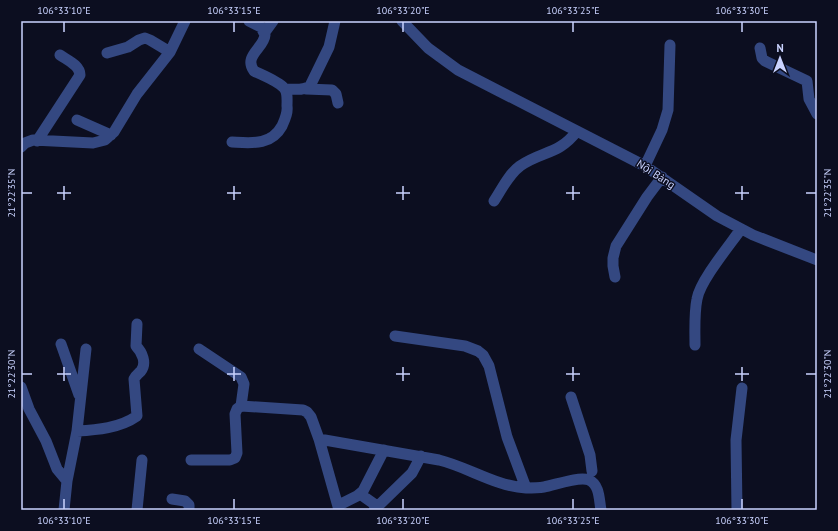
<svg xmlns="http://www.w3.org/2000/svg" width="838" height="531" font-family="'PT Sans',sans-serif">
<rect width="100%" height="100%" fill="#0c0e20"/>
<g fill="none" stroke-linecap="round" stroke-linejoin="round">
<path stroke="#344881" stroke-width="11" d="M402,21l26,27 30,22 187,96 72,50 36,19 64,25
M265,32l8,-11
M760,48l2,10 3,3 42,20 2,18 8,15
M107,53l21,-6 11,-7 6,-2 5,2 20,12
M285,89c9,0 18,2 25,-3l19,-39 6,-26
M306,89l26,1 4,4 2,9
M77,120l34,15
M37,141l43,-66c0,-10 -13,-15 -20,-20
M232,142c19,1 39,4 50,-16 3,-7 6,-13 5,-20 0,-6 1,-14 -3,-18 -6,-7 -22,-13 -30,-17 -11,-15 10,-23 11,-36l-4,-8 -12,-6
M21,147l4,-4 8,-3 60,3 12,-3 9,-8 23,-38 33,-42 15,-31
M645,166l17,-36 6,-20 2,-65
M494,201c8,-12 14,-26 26,-35 21,-15 39,-11 57,-35
M615,277l-2,-11v-8l3,-12 31,-49 15,-20
M395,336l70,10 13,5 5,4 6,11 18,71 19,51
M61,344l18,51
M695,345c0,-15 -1,-31 2,-46 3,-18 32,-53 44,-70
M199,349l42,28 3,7 -3,22
M21,387l8,22 17,32 11,28 10,12
M571,397l19,58 2,16
M77,431c20,-1 43,-3 60,-15l-3,-37c2,-4 4,-5 7,-8 6,-8 1,-19 -5,-25l1,-22
M319,439l120,21c29,7 56,26 87,28 6,0 12,0 18,-1 11,-2 35,-11 45,-7 11,5 10,20 12,30
M191,460h39l5,-2 2,-5 -2,-39 2,-5 4,-3 62,4 4,2 4,5 8,22 20,71
M360,494l17,12
M172,499l13,2 4,4v5
M339,505l18,-9 6,-5 21,-41
M64,510l3,-29 10,-50 9,-82
M137,510l5,-50
M374,510l38,-37 9,-17
M737,510l-1,-70 6,-52"/>
</g>
<path fill="none" stroke="#cad3ff" stroke-width="1.5" d="M64,22v10M234,22v10M403,22v10M573,22v10M742,22v10M64,186v14M234,186v14M403,186v14M573,186v14M742,186v14M22,193h10M57,193h14M227,193h14M396,193h14M566,193h14M735,193h14M806,193h10M64,367v14M234,367v14M403,367v14M573,367v14M742,367v14M22,374h10M57,374h14M227,374h14M396,374h14M566,374h14M735,374h14M806,374h10M64,499v10M234,499v10M403,499v10M573,499v10M742,499v10"/>
<g text-anchor="middle" dominant-baseline="central" stroke-width="3" stroke-linejoin="round" paint-order="stroke">
<g font-size="11" fill="#cad3ff" stroke="#0c0e20">
<text transform="translate(656 174) rotate(33)">Nội Bàng</text>
</g>
</g>
<rect width="838" height="531" fill="none" stroke="#0c0e20" stroke-width="44"/>
<g transform="translate(780 58)" stroke="#0c0e20" stroke-width="3" paint-order="stroke">
<path d="M0-3L7 15L0 10L-7 15Z" fill="#cad3ff"/>
<text y="-6" font-size="11" font-weight="bold" text-anchor="middle" fill="#cad3ff">N</text>
</g>
<rect x="22" y="22" width="794" height="487" fill="none" stroke="#cad3ff" stroke-width="1.5"/>
<g font-size="10" text-anchor="middle" fill="#cad3ff">
<text x="64" y="14">106°33'10"E</text>
<text x="234" y="14">106°33'15"E</text>
<text x="403" y="14">106°33'20"E</text>
<text x="573" y="14">106°33'25"E</text>
<text x="742" y="14">106°33'30"E</text>
<text transform="translate(11 193) rotate(-90)" y="4">21°22'35"N</text>
<text transform="translate(827 193) rotate(-90)" y="4">21°22'35"N</text>
<text transform="translate(11 374) rotate(-90)" y="4">21°22'30"N</text>
<text transform="translate(827 374) rotate(-90)" y="4">21°22'30"N</text>
<text x="64" y="524">106°33'10"E</text>
<text x="234" y="524">106°33'15"E</text>
<text x="403" y="524">106°33'20"E</text>
<text x="573" y="524">106°33'25"E</text>
<text x="742" y="524">106°33'30"E</text>
</g>
</svg>
